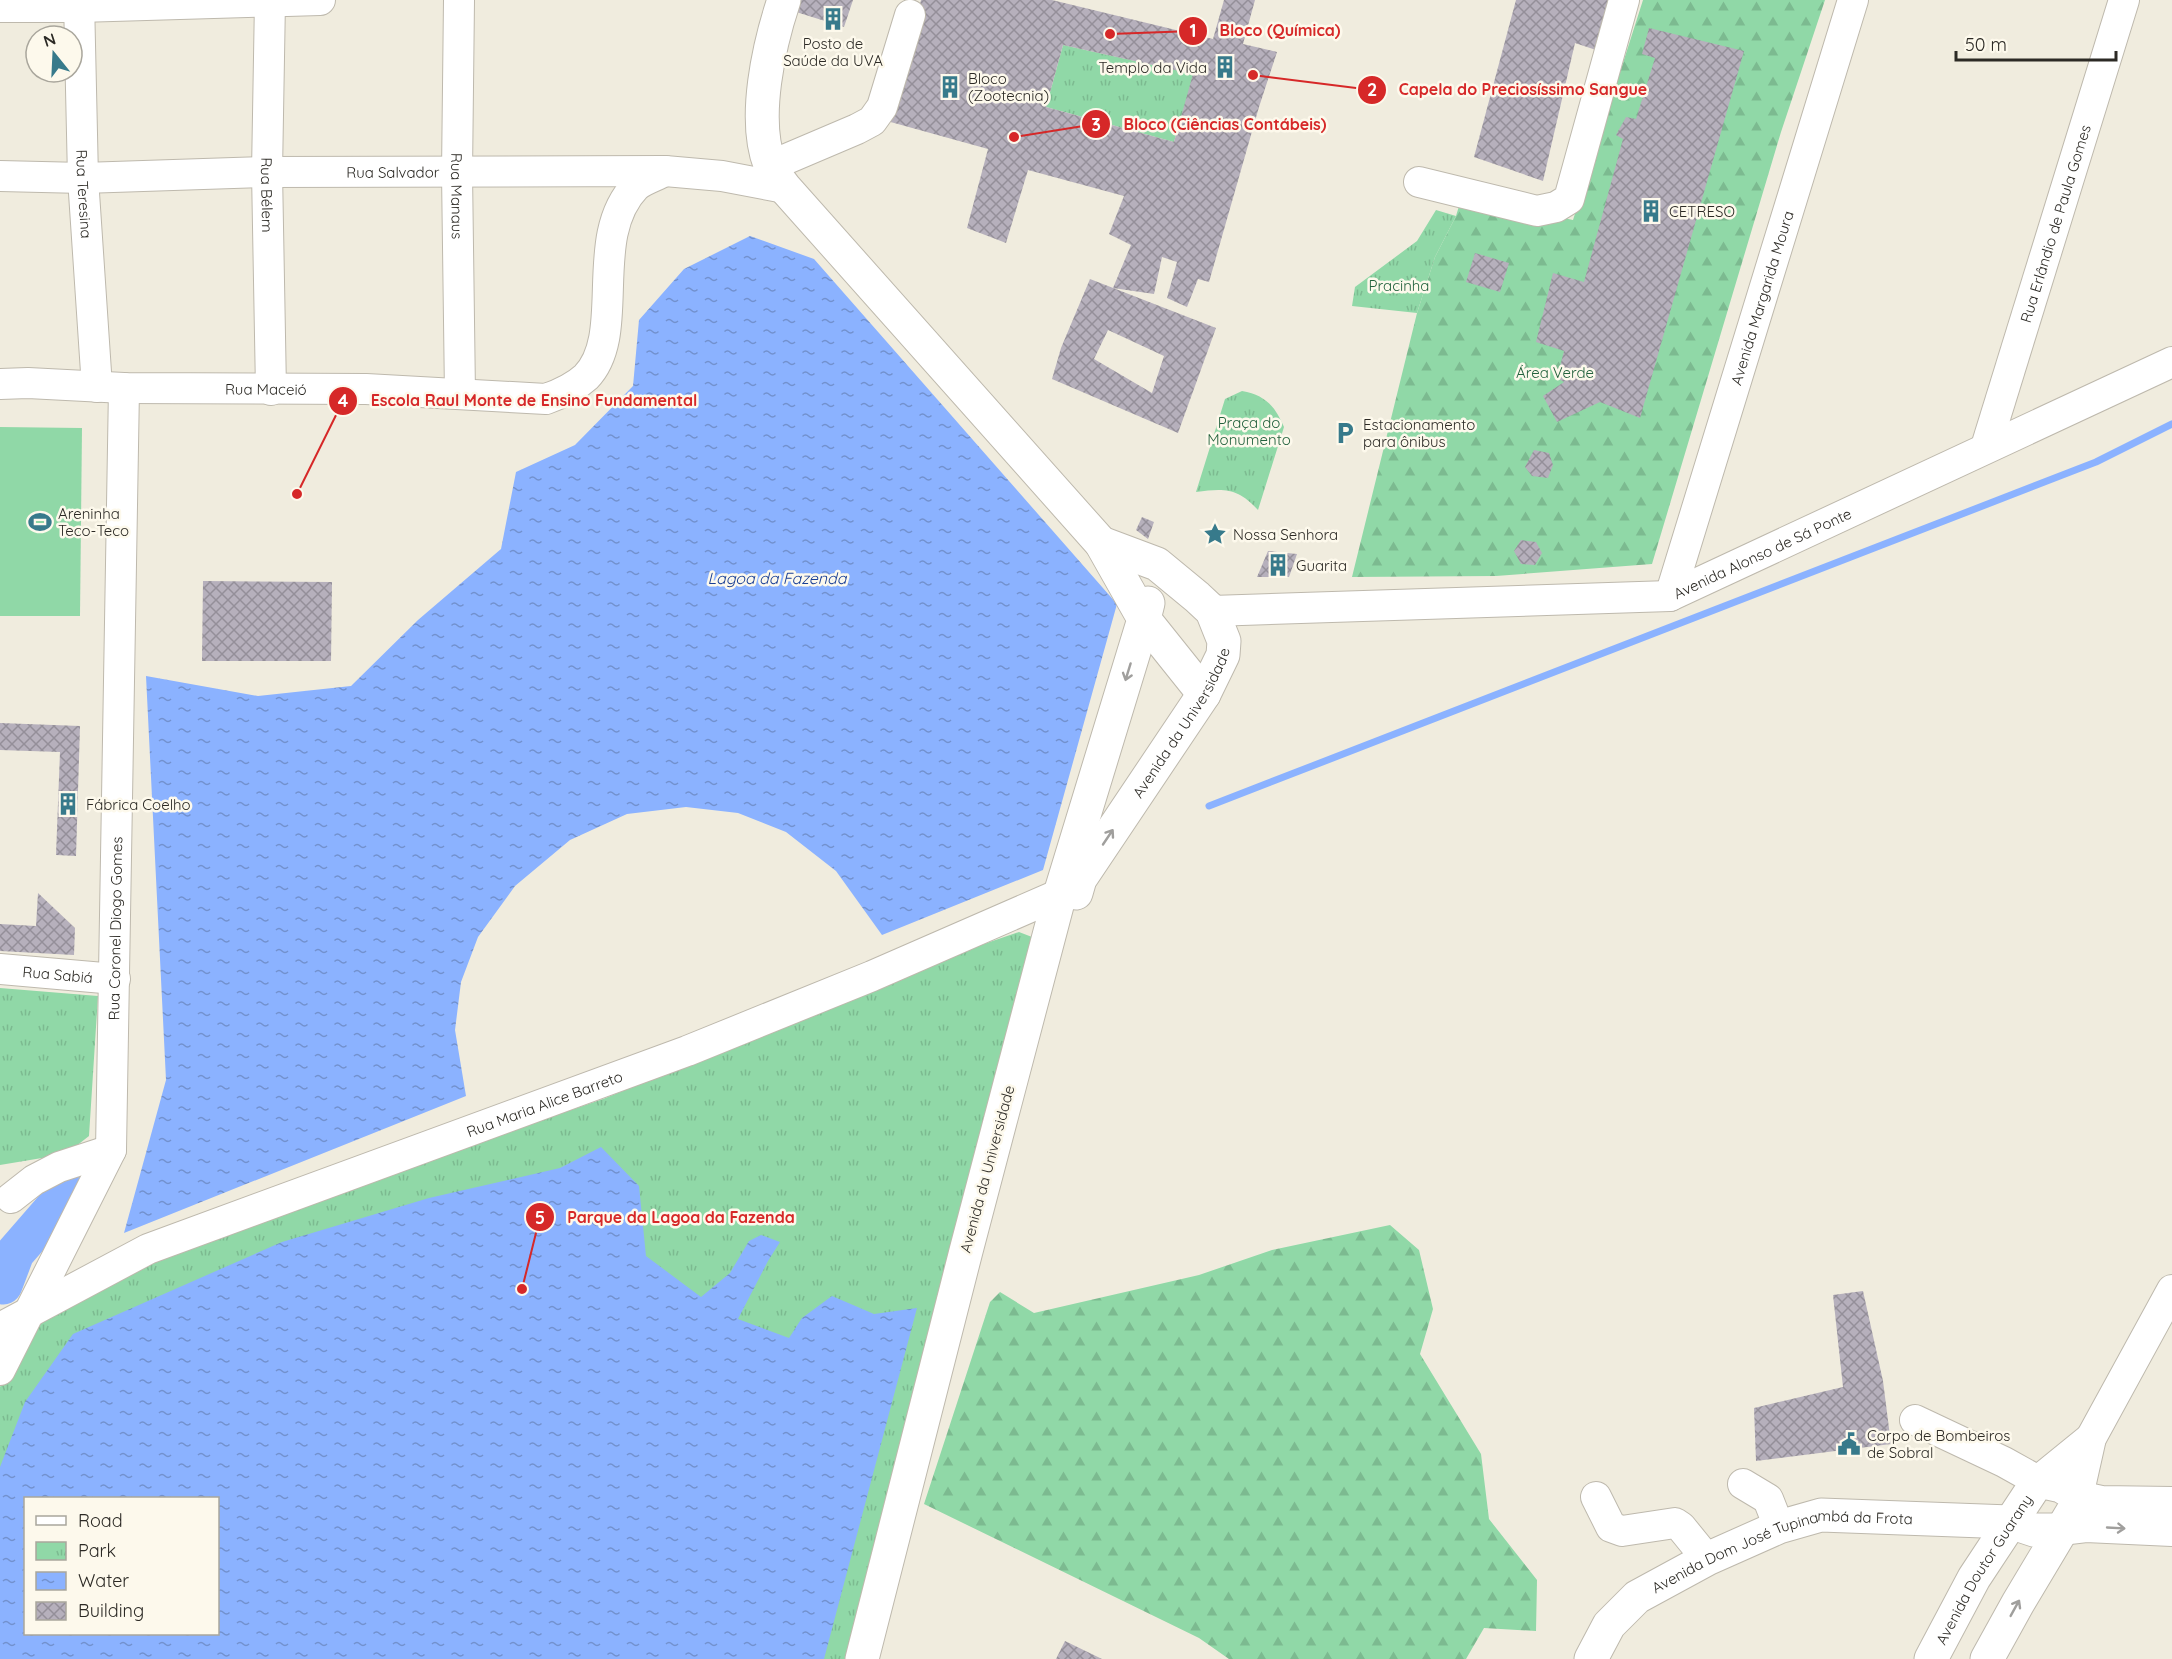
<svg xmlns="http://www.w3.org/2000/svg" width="2172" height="1659" font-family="Quicksand,sans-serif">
<defs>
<pattern id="forest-firs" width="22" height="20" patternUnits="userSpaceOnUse" patternTransform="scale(1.5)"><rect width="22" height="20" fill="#90d8a7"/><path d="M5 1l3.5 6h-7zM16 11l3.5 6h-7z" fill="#7cba90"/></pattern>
<pattern id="park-tufts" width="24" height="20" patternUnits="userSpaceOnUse" patternTransform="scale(1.5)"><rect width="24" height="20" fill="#90d8a7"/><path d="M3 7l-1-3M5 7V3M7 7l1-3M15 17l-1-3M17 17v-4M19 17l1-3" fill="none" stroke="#7cba90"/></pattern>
<pattern id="water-ripples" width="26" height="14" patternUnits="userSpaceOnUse" patternTransform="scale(1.5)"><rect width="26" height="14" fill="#8bb2ff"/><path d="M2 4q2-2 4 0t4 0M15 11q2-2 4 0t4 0" fill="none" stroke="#7291ce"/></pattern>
<pattern id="building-cross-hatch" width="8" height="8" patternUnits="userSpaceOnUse" patternTransform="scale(1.5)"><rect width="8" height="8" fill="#b6b0bc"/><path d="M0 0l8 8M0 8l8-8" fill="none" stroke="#948f99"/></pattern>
</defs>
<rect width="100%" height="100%" fill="#f0ecde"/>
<path fill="url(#forest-firs)" d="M1643,0h182l-44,132 -129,432 -156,12 -144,1 65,-264 18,-56 21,-41 6,-20 111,24z
M1390,1225l29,25 14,59 -13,45 61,100 8,65 48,61 -1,51 -52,-3 -18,31h-237l-30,-21 -275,-134 66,-202 10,-10 34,21 165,-38 73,-25z"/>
<path fill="url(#park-tufts)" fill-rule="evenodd" d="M1063,45l131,29 -20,68 -128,-35z
M1436,210l20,6 -21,41 -18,56 -65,-7 3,-19 62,-46z
M1242,391c23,4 33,15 42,36l-26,83c-20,-22 -33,-22 -62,-18l29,-93z
M1019,932l13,5 -177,722h-855v-272l31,-61 129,-75 443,-152 375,-153zM26,1498h192v136h-192z
M0,988l98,8 -9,140 -23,18 -66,11z"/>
<path fill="#90d8a7" d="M0,427l82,1 -2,188h-80z"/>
<path fill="url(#water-ripples)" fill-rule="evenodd" d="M750,236l64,23 303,345 -74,266 -161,65 -46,-64 -50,-39 -48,-19 -52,-6 -59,7 -57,26 -55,46 -37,51 -17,45 -6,48 11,66 -342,137 42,-153 -20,-404 112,20 93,-10 67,-66 83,-71 15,-77 59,-27 58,-59 6,-66 45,-51z
M601,1147l38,39 7,70 55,41 29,-24 19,-32 12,-6 19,7 -12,19 -30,58 51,19 13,-20 30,-22 42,18 43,-6 -93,351h-824v-192l25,-65 48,-68 209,-92 147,-44 131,-30zM26,1498h192v136h-192z"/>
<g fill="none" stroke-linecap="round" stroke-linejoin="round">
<path stroke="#8bb2ff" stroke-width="7" d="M1209,806l887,-344 76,-38"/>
<path stroke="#8bb2ff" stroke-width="39" d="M3,1285l12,-32 53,-61"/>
</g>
<path fill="url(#building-cross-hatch)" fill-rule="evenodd" d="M797,0h56l-9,27 -51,-16z
M921,0h131l161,39 11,-39h31l-12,44 34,8 -18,55 -50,175 -11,-3 -11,28 -20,-9 10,-36 -15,-5 -8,37 -41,-6 18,-43 -22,-11 15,-38 -96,-26 -22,73 -39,-15 21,-79 -101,-28zM1063,45l130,29 -19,68 -128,-35z
M1516,0h92l-12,50 -21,-7 -32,138 -69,-24z
M1649,28l95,23 -104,367 -40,-16 -43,20 -14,-26 21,-14 -7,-4 7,-27 -28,-9 17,-69 31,9 39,-143 -7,-4 10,-18 10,2 19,-61 -13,-4z
M1475,253l34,10 -9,29 -34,-10z
M1090,279l126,49 -38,105 -126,-54 9,-31zM1108,330l56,26 -12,37 -58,-34z
M1534,450l15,3 4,12 -5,13 -16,-2 -7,-9z
M1142,517l12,5 -6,17 -12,-9z
M1521,540l15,2 6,11 -7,12 -14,-1 -7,-13z
M1268,551l29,3 -8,23h-32z
M203,581l129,1 -1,79h-129z
M0,723l80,3 -4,130 -20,-1 4,-103 -60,-2z
M38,893l37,35 -1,27 -74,-4v-27l36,2z
M1863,1291l20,90 8,63 -135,17 -2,-53 89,-21 -10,-92z
M1065,1641l37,18h-46z"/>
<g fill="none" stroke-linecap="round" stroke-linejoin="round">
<g stroke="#beb9ad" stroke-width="32">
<g id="minor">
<path id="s1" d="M79,0l4,178 14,209"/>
<path id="s2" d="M270,0l-3,172 4,218"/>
<path id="s3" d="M459,0l-2,173 3,221"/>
<path d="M0,7h79l241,-7"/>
<path d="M770,166l87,-37 15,-8 10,-14 28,-92"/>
<path id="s4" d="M0,176l83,2 184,-6 398,-1 57,5 63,12"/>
<path d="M1419,182l118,29 19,-4 13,-8 55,-199"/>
<path id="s5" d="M0,384l28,-1 96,5 242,1 180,10c14,-5 28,-11 40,-22 42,-43 0,-140 50,-191 7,-6 20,-10 29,-15"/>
<path id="s6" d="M1986,447l138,-447"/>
<path id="s7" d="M1670,596l183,-596"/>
<path id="s8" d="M1212,611l458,-15 502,-234"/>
<path id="s9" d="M0,969l115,10"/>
<path d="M11,1198l23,-18 25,-13 52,-17"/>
<path d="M2172,1290l-81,148 -13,58 23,5 71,1"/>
<path id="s10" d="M0,1328l148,-79 539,-198 185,-75 188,-82"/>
<path id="s11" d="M0,1370l111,-220 13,-762"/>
<path d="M1915,1420l89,42 34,19 53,-43"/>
<path d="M1743,1484l25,15 11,28"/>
<path d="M1596,1497l15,30 11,4 53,-8 6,4 26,32"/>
<path d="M2061,1530l25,-3 86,4"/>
</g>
</g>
<g stroke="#beb9ad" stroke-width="35">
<g id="major">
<path d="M784,0c-15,45 -32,119 -14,165 3,8 10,16 15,23l316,355 43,76 -84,275 -94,357 -104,408"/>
<path d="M1148,603l-4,16 60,75"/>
<path id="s12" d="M1076,893l4,-14 124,-185 19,-39 1,-14 -12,-30 -15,-14 -40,-33 -56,-21"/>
<path id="s13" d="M1591,1659l18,-34 28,-28 70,-38 72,-32 42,-12 189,7 24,8h27"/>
<path id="s14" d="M1931,1659l43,-81 64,-97 23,5 17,10 -2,10 -58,97 -31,56"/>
</g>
</g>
<use href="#minor" stroke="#fff" stroke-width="30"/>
<use href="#major" stroke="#fff" stroke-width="33"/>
</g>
<defs><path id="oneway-shaft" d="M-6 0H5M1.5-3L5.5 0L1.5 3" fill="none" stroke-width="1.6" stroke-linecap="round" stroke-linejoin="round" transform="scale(1.5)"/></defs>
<g stroke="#a09f9d">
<use href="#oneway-shaft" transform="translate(1128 672) rotate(107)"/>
<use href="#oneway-shaft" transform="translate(1108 837) rotate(-56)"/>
<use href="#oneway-shaft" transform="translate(2116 1528) rotate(3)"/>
<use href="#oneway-shaft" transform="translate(2015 1608) rotate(-61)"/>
</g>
<defs>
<g id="building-bare" transform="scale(1.8)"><path d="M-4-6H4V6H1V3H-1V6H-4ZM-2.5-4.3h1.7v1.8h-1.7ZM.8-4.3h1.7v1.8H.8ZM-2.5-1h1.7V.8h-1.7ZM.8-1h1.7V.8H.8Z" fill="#377a8b" stroke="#fdf9ec" stroke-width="2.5" paint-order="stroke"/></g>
<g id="parking-bare" transform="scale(1.8)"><path d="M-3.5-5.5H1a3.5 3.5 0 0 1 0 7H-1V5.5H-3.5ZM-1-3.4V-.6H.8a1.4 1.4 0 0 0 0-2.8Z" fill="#377a8b" stroke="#fdf9ec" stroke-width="2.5" paint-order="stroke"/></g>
<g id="stadium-bare" transform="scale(1.8)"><path d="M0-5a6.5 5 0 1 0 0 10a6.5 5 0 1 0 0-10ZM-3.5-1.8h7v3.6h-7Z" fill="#377a8b" stroke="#fdf9ec" stroke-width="2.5" paint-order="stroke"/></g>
<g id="sight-bare" transform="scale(1.8)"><path d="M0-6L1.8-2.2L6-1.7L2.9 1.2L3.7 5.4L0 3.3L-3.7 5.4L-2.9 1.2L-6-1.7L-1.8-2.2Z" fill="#377a8b" stroke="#fdf9ec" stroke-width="2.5" paint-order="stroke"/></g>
<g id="civic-bare" transform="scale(1.8)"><path d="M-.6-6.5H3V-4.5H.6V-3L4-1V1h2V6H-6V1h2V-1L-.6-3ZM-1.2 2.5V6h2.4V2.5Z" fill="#377a8b" stroke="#fdf9ec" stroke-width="2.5" paint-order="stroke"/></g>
</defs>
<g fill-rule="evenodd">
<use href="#building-bare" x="833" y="19"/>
<use href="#building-bare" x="1225" y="67"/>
<use href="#building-bare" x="950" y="87"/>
<use href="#building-bare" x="1651" y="211"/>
<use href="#parking-bare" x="1345" y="433"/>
<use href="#stadium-bare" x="40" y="522"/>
<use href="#sight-bare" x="1215" y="534"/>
<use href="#building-bare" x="1278" y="565"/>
<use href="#building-bare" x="68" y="804"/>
<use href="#civic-bare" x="1849" y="1444"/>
</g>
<g text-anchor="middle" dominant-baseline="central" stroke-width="5" stroke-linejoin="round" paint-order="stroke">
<g font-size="15" fill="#2c2a25" stroke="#fdf9ec" text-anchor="start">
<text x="833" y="43" text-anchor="middle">Posto de<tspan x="833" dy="17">Saúde da UVA</tspan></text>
<text x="1207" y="67" text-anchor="end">Templo da Vida</text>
<text x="968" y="78">Bloco<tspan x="968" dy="17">(Zootecnia)</tspan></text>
<text x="1669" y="211">CETRESO</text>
<text x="1363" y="424">Estacionamento<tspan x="1363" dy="17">para ônibus</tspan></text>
<text x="58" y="513">Areninha<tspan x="58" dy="17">Teco-Teco</tspan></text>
<text x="1233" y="534">Nossa Senhora</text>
<text x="1296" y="565">Guarita</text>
<text x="86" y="804">Fábrica Coelho</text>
<text x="1867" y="1435">Corpo de Bombeiros<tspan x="1867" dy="17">de Sobral</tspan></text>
</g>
<g font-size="15" fill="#2c2a25" stroke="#fdf9ec">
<text stroke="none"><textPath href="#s4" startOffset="393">Rua Salvador</textPath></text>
<text stroke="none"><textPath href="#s1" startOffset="194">Rua Teresina</textPath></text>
<text stroke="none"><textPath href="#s2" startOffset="195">Rua Bélem</textPath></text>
<text stroke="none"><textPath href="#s3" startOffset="196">Rua Manaus</textPath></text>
<text stroke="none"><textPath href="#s6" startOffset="234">Rua Erlândio de Paula Gomes</textPath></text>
<text stroke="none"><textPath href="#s7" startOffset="312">Avenida Margarida Moura</textPath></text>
<text stroke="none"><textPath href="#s5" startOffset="266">Rua Maceió</textPath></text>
<text stroke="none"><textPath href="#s8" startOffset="560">Avenida Alonso de Sá Ponte</textPath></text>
<text stroke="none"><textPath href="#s12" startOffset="201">Avenida da Universidade</textPath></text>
<text stroke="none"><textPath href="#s11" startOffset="468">Rua Coronel Diogo Gomes</textPath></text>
<text stroke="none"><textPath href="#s9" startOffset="58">Rua Sabiá</textPath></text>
<text stroke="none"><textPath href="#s10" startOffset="590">Rua Maria Alice Barreto</textPath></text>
<text transform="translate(987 1169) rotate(-75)">Avenida da Universidade</text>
<text stroke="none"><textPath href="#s13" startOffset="234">Avenida Dom José Tupinambá da Frota</textPath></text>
<text stroke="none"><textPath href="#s14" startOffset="104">Avenida Doutor Guarany</textPath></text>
</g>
<g font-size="15" fill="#23623d" stroke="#fdf9ec">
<text x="1399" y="285">Pracinha</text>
<text x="1555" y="372">Área Verde</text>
<text x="1249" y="422">Praça do<tspan x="1249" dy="17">Monumento</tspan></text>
</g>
<g font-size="16" font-style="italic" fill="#183e94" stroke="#fdf9ec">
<text x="777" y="578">Lagoa da Fazenda</text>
</g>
</g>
<path fill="none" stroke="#d62828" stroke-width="2" d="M1110 34L1193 31M1253 75L1372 90M1014 137L1096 124M297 494L343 401M522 1289L540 1217"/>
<g fill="#d62828" stroke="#fdf9ec" stroke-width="2">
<circle cx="1110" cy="34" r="6"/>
<circle cx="1253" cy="75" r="6"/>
<circle cx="1014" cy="137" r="6"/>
<circle cx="297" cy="494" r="6"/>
<circle cx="522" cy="1289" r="6"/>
<circle cx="1193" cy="31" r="15"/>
<circle cx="1372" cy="90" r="15"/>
<circle cx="1096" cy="124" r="15"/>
<circle cx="343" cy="401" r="15"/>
<circle cx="540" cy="1217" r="15"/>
</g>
<g font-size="18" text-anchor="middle" font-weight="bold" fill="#fff">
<text x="1193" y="37">1</text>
<text x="1372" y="96">2</text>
<text x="1096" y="131">3</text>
<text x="343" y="407">4</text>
<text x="540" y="1224">5</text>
</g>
<g font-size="16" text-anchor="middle" font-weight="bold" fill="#d62828" stroke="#fdf9ec" stroke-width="5" stroke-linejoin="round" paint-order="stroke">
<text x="1280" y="36">Bloco (Química)</text>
<text x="1523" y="95">Capela do Preciosíssimo Sangue</text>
<text x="1225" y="130">Bloco (Ciências Contábeis)</text>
<text x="534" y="406">Escola Raul Monte de Ensino Fundamental</text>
<text x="681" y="1223">Parque da Lagoa da Fazenda</text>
</g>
<rect x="24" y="1497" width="195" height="138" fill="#fdf9ec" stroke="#a9a69c" stroke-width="1.5"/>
<rect x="36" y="1516" width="30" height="9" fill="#ffffff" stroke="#a9a69c" stroke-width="1.5"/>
<text x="78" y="1527" font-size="18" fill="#2c2a25">Road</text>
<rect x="36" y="1542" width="30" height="18" fill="url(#park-tufts)" stroke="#a9a69c" stroke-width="1.5"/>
<text x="78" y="1557" font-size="18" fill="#2c2a25">Park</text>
<rect x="36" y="1572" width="30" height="18" fill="url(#water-ripples)" stroke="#a9a69c" stroke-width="1.5"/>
<text x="78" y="1587" font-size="18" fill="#2c2a25">Water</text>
<rect x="36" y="1602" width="30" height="18" fill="url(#building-cross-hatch)" stroke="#a9a69c" stroke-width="1.5"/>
<text x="78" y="1617" font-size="18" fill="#2c2a25">Building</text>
<g transform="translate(54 54) rotate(342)"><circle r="28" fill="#fdf9ec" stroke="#a9a69c" stroke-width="1.5"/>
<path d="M0-4.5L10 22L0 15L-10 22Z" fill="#377a8b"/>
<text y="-9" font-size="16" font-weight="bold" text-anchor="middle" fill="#2c2a25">N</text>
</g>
<path d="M1956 51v9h160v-9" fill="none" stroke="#2c2a25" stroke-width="3"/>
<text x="1965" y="51" font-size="18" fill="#2c2a25" stroke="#fdf9ec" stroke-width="4.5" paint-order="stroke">50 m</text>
</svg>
